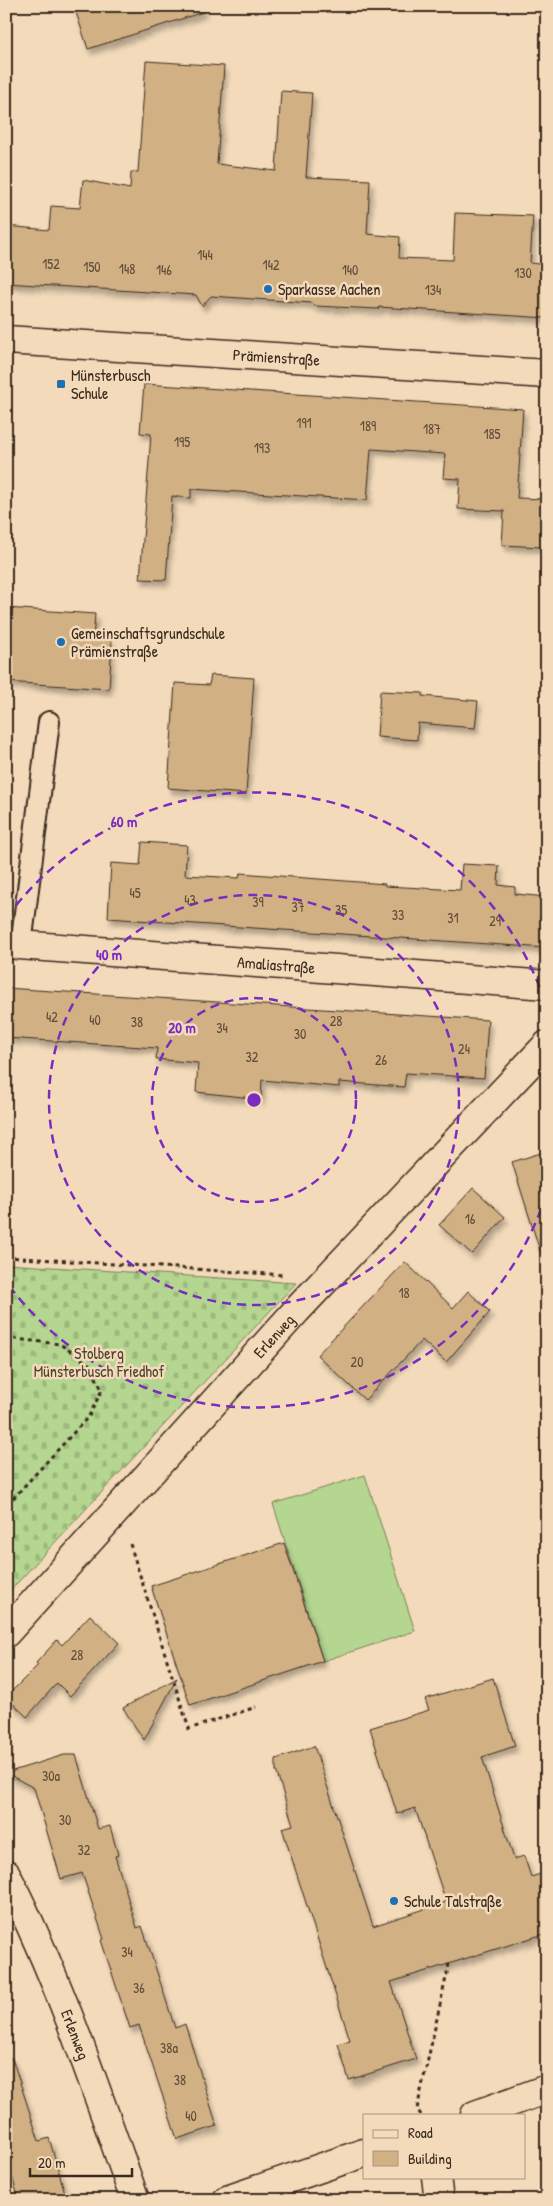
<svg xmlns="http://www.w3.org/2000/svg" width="553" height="2206" font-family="'Patrick Hand',sans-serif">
<defs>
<pattern id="cemetery-stones" width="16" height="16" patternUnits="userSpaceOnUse" patternTransform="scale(1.25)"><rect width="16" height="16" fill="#b4d690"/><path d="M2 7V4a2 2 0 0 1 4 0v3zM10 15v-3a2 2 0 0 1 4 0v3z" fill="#9cb87c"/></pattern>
<filter id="shadow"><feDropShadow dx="3" dy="5.5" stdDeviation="2.5" flood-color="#0004"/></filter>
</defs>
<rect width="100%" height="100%" fill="#f2daba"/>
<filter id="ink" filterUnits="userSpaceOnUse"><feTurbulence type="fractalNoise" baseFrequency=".02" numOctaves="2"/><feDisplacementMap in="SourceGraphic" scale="10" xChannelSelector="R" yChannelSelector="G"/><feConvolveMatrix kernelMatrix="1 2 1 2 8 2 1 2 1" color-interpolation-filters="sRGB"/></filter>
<g filter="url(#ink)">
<path fill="#b4d690" stroke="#788057" d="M365,1475l50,156 -92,30 -50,-157z"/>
<path fill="url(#cemetery-stones)" stroke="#788057" d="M6,1264l290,19 -290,312z"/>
<path fill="#d1b184" stroke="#3b2a1e" filter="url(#shadow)" d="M74,6h128l1,6 -115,37z
M146,61l78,5 -7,98 59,7 5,-80 31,2 -6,84 64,3 -3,54 33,3 -1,21 54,2 2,-47 78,3 -3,47 17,2v53l-168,-11v2l-64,-3 -3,-3 -101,-7 -9,10 -6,-11 -190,-12v-57l43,4 2,-24 29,2 3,-28 47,9 1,-17h7z
M144,384l379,25 -6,89 28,1 -3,48 -40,-2 2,-34 -46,-2 2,-30 -17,-1 2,-24 -74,-5 -4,51 -176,-11v9l-19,-2 -6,84 -26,-1 11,-145 -11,-1z
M6,608l89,6 -2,25 19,1 -3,49 -103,-7z
M211,675l43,3 -8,116 -78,-6 7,-105 34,2z
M380,691l43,2 -1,3 56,5 -3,27 -57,-5 -1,17 -40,-3z
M142,842l45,3 -2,30 54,3 1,-5 145,11v2l75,4 2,-26 37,2 -1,19 17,2v7l32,3v51l-439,-30 3,-55 29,2z
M6,988l482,32 -4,58 -78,-5 -2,14 -65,-5v5l-77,-7 -1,19 -65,-7 2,-29 -42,-4 1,-11 -151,-10z
M547,1151v102l-6,1 -29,-92z
M473,1188l32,29 -33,37 -33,-29z
M405,1262l48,46 15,-17 22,21 -44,50 -24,-22 -57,60 -48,-45z
M284,1543l39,118 -133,44 -39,-119z
M90,1615l29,28 -49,53 -13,-13 -30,34 -21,-20 32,-32 -2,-2 21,-23 5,5z
M177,1678l-33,62 -21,-32z
M493,1678l22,68 -33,11 32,102 10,-3 7,21 16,-5v61l-156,49 25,77 -67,21 -11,-36 12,-4 -68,-212 11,-3 -17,-55v-11l38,-13 59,180 73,-24 -31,-94 -18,6 -27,-86 59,-18 -4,-11z
M64,1755h12l22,74 12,-3 8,29 -3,1 22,72 5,-2 33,102 10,-4 32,102 -40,13 -38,-114 -9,3 -29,-88 3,-1 -22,-66 -21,6 -27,-91 -28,-15z
M6,2058h6l27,83 10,-3 18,62h-48l-13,-44z"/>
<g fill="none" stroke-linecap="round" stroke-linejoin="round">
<g stroke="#3b2a1e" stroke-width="24">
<path id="lane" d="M21,945l28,-223"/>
</g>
<g stroke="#3b2a1e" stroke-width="31">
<g id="street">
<path id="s1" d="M6,340l541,34"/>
<path id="s2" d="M6,944l541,41"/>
<path id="s3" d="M6,1633l291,-323 250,-265"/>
<path id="s4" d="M6,1874c53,105 90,215 129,326"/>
<path d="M475,2115l72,-26"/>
<path d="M436,2177l3,23"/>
<path d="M227,2200l137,-47"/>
</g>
</g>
<path stroke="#3b2a1e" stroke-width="3" stroke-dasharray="4 4" stroke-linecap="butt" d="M6,1257l279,18
M6,1338l54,6 30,21 12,25 -13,26 -83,90
M130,1544l59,185 67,-22
M421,2115l-4,-6 32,-145"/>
<use href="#lane" stroke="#f2daba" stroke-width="20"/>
<use href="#street" stroke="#f2daba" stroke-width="28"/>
</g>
</g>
<g fill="none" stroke="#7b2cbf" stroke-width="2.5" stroke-dasharray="9 6">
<circle cx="254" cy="1100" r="102"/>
<circle cx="254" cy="1100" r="205"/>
<path d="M546 1195A307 307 0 0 1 7 1283M7 917A307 307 0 0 1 546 1005"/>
</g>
<g fill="#1f6fb2" stroke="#f2daba" stroke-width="2">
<circle cx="268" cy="289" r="5"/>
<rect x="56" y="379" width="10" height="10" rx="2.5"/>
<circle cx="61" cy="642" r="5"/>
<circle cx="394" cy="1901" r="5"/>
</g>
<g text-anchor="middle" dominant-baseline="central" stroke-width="5" stroke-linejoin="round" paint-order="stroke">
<g font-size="14" fill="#604c38">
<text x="205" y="254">144</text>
<text x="51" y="263">152</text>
<text x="271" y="264">142</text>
<text x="92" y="266">150</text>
<text x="127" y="268">148</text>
<text x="164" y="269">146</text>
<text x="350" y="269">140</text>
<text x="523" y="272">130</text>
<text x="433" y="289">134</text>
<text x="304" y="422">191</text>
<text x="368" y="425">189</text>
<text x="432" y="428">187</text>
<text x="492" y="433">185</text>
<text x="182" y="441">195</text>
<text x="262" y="447">193</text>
<text x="135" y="892">45</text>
<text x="190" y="899">43</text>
<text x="258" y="901">39</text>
<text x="298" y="906">37</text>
<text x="341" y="909">35</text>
<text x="398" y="914">33</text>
<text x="453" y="917">31</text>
<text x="495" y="920">29</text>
<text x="52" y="1016">42</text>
<text x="95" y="1019">40</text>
<text x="336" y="1020">28</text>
<text x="137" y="1021">38</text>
<text x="222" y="1027">34</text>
<text x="300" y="1033">30</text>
<text x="464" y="1048">24</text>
<text x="252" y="1056">32</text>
<text x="381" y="1059">26</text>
<text x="470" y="1218">16</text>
<text x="404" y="1292">18</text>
<text x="357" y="1361">20</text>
<text x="77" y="1654">28</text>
<text x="51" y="1775">30a</text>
<text x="65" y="1819">30</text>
<text x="84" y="1849">32</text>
<text x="127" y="1951">34</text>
<text x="139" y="1987">36</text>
<text x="169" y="2047">38a</text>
<text x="180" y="2079">38</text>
<text x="191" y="2115">40</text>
</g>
<g font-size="16" fill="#3b2a1e" stroke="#f2daba" text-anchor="start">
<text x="278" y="289">Sparkasse Aachen</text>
<text x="71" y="375">Münsterbusch<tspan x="71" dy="18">Schule</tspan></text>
<text x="71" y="633">Gemeinschaftsgrundschule<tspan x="71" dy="18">Prämienstraße</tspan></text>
<text x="404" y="1901">Schule Talstraße</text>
</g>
<g font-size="16" fill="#3b2a1e" stroke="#f2daba">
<text stroke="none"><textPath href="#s1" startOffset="271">Prämienstraße</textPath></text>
<text stroke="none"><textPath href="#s2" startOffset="271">Amaliastraße</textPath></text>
<text stroke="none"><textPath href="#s3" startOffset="400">Erlenweg</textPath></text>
<text stroke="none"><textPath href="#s4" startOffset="175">Erlenweg</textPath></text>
</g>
<g font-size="16" fill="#4d442f" stroke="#f2daba">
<text x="99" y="1353">Stolberg<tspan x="99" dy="18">Münsterbusch Friedhof</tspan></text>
</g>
</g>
<circle cx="254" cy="1100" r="8" fill="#7b2cbf" stroke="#f2daba" stroke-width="2.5"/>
<g font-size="15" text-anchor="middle" font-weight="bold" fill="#7b2cbf" stroke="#f2daba" stroke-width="5" stroke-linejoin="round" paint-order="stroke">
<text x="124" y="827">60 m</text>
<text x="109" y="960">40 m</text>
<text x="182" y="1033">20 m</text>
</g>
<rect width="553" height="2206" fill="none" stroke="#f2daba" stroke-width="25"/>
<rect x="12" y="12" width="528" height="2181" fill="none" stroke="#3b2a1e" stroke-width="2" filter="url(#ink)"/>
<rect x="363" y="2114" width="162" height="65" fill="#f2daba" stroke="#a9947c"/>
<rect x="373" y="2130" width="25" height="8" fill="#f2daba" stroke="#a9947c"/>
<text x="408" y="2138" font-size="15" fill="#3b2a1e">Road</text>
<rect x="373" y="2151" width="25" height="15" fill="#d1b184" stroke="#a9947c"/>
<text x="408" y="2164" font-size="15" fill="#3b2a1e">Building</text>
<path d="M30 2168v8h102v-8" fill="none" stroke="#3b2a1e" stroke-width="2.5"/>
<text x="38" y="2168" font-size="15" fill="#3b2a1e" stroke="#f2daba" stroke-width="4" paint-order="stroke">20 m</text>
</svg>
